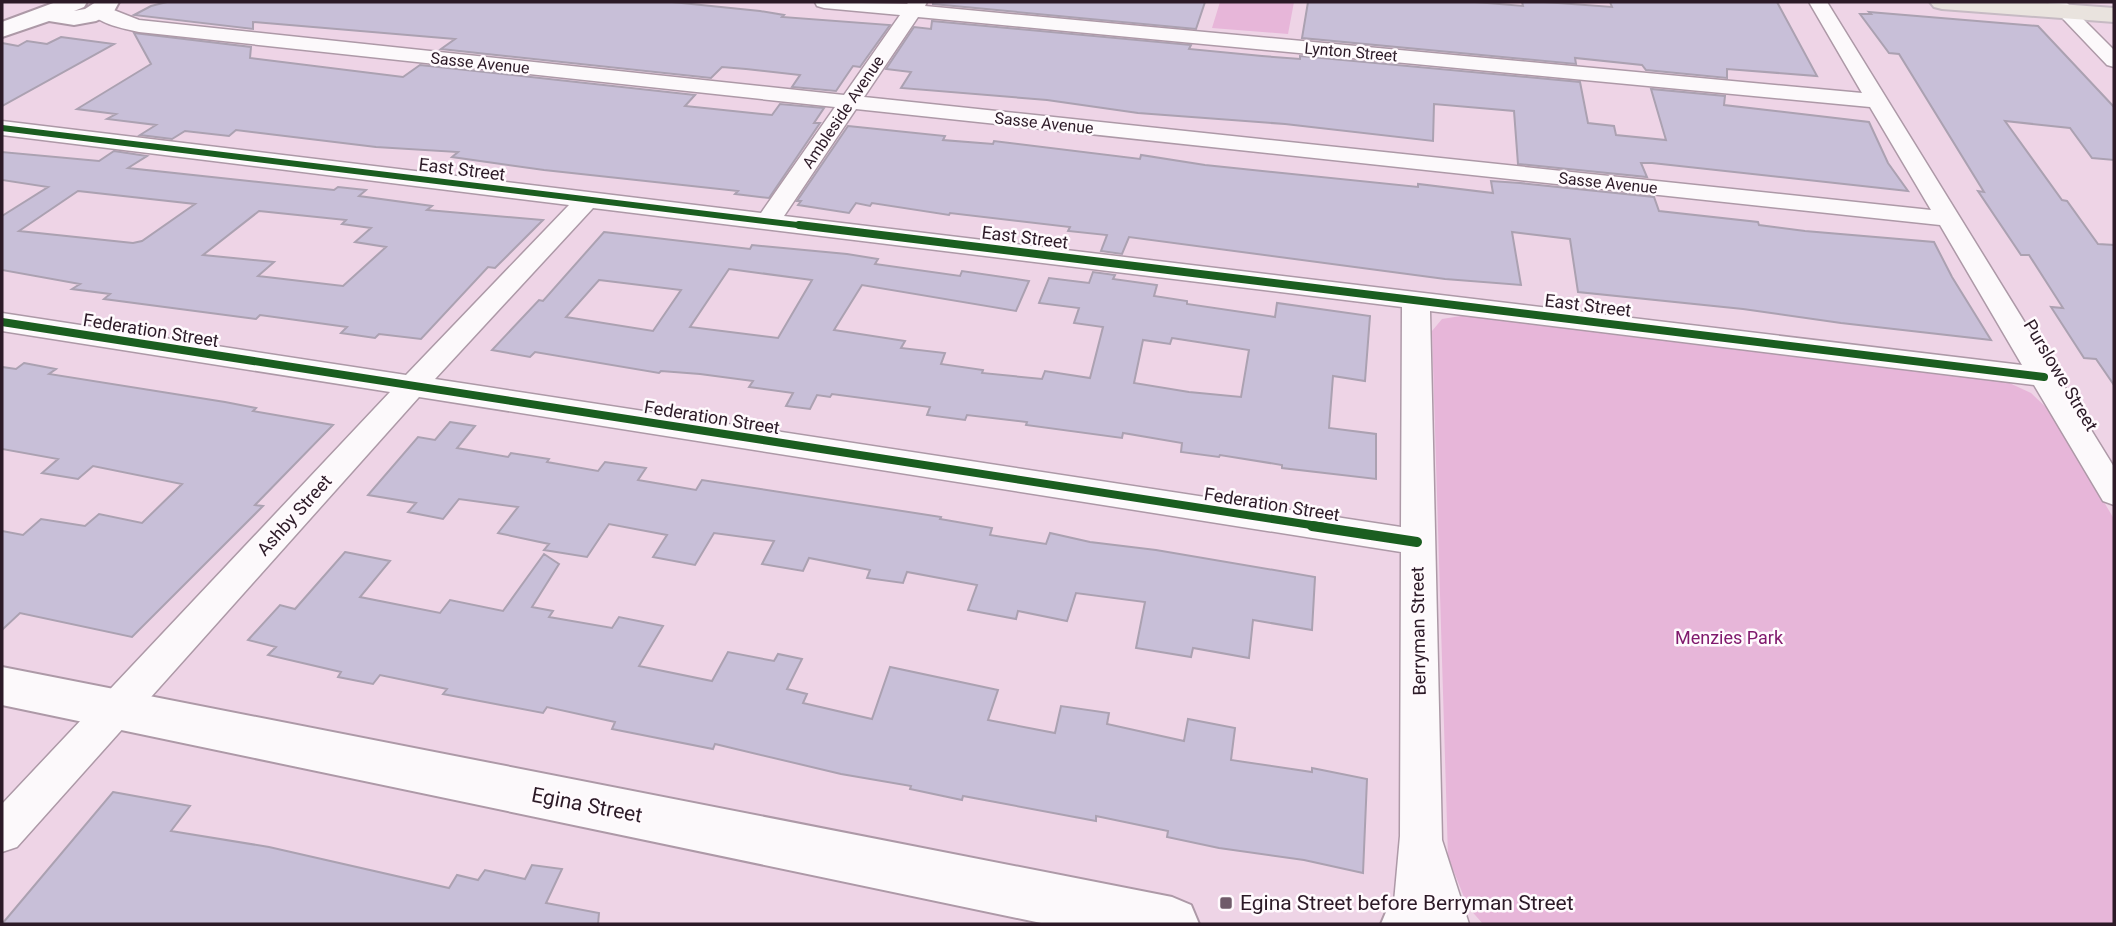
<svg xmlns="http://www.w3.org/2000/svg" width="2116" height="926" font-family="Roboto,sans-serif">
<rect width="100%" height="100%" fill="#eed4e6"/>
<path fill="#e7b6d9" d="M1220,2h74l-6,32 -76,-6z
M1467,315l536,65 28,13 19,18 64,108v405h-631l-15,-17 -20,-50 -16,-526 10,-12z"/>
<path fill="#c8bfd8" stroke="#aba1b1" stroke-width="2" fill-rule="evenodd" d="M167,2h505l88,9 24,4 -2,2 108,8 -30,42 -7,-1 -17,25 -44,-4 8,-12 -54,-6 -24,-2 -11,11 -270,-29 14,-10 -202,-17v7l-119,-14 17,-9z
M933,2h272l-9,27 -263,-25z
M1308,2h167l48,4 -1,-4h22l68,5 -2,-5h167l40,74 -90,-7v9l-81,-8 -4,-5 -67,-7 1,6 -274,-26z
M1869,12l169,14 76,81v53l-22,-2 -22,-30 -65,-7 57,79 5,1 31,43 16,1v140l-18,-26 -12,-1 -33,-51 12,1 -34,-53h-8l-43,-64 6,1 -85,-138 -10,-1 -29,-39h11z
M932,21l259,24 -2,4 73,7 38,3v-3l280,26 8,41 26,3 2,9 50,5 -15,-51 74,7 -1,9 145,17 19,41 20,28 -256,-28h-11l6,14 -129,-13 -4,-53 -80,-7 -1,37 -148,-17 -147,-11 -91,-13 -146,-12 10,-16 -25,-3 28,-42 17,2z
M134,33l117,14 -1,11 153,19 17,-12 275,30 -10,11 87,9 8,-11 44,4 -10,15h6l-51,75 -34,-4 3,-3 -194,-21 -92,-13 6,-5 -82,-5 -140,-17 -7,6 -44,-5 -13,8 -32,-4 16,-10 -49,-6 9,-5 -39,-5 74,-45z
M61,37l53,7 -112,62v-63l16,3 9,-5 20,3z
M848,126l97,10 -2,4 50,4 1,-3 146,18 1,-4 64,10 213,22v-3l75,9 -2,-12 29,2 134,14 5,14 99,11 1,3 46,6 129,11 18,35 39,63 -150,-17 -98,-14 -165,-17 -8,-53 -58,-7 9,53 -76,-6 -316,-42 -7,17 -21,-3 6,-16 -39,-4 2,-4 -120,-14 -1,2 -77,-12 -2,3 -14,-3 -7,10 -51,-8 3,-4h-4z
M114,151l33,5 -19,12 206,22 4,-3 28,3 -7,6 73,10 -5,4 116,10 -48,48 -7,-1 -67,72 -42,-5 -4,4 -34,-5 6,-6 -87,-12 -4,4 -152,-20 6,-5 -38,-5 8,-5 -78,-14v-54l46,-29 -46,-7v-28l97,9zM78,191l117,13 -53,37 -9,2 -114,-12zM259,211l87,9 -4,4 29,4 -16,14 31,5 -43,39 -85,-10 16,-14 -71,-7z
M604,232l146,17 2,-4 95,9 31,5 -3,5 85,12 2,-5 67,10 -13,30 -154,-26 -28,45 71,11 -4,7 44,5 -4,11 42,6 -1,3 60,6 3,-8 45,7 13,-51 -29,-4 5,-15 -40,-5 10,-25 40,5 4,-11 22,3 -2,4 44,6 -3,11 33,5v3l88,13 2,-14 93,13 -5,65 -32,-5 -4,52 47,6v45l-94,-11v-3l-62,-10 -1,2 -38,-5 1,-9 -59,-10 -1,5 -96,-13 1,-3 -60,-7 -2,5 -38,-5 3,-8 -98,-13 -2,3 -13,-2 -7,14 -24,-3 7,-13 -44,-6 4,-6 -53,-7 -39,-3 -2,2 -124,-21 -5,5 -38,-7 47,-50 4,1zM729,269l83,11 -34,58 -88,-11zM599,280l82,10 -28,41 -87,-14zM1172,338l77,12 -8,47 -52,-5 -55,-9 9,-43 27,4z
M24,363l32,6 -7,5 176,28 31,6 -3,3 80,14 -78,80 8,1 -131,131 -112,-24 -18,17v-99l21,4 18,-16 44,7 14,-12 43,9 40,-39 -89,-18 -15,13 -36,-6 16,-14 -56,-10v-82l14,2z
M450,422l25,4 -18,22 51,9 3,-4 38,6 -2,3 51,9 7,-9 41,6 -8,12 58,10 6,-10 239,37 -1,2 52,9 -2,7 56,9 4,-11 40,9 66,8 159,27 -3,53 -59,-10 -4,38 -56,-10 -2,9 -55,-9 9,-46 -69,-9 -9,28 -49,-10 -2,8 -48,-9 9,-25 -70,-13 -4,11 -36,-5 3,-8 -61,-12 -6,13 -41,-7 12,-23 -60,-8 -19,32 -42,-8 14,-22 -58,-11 -22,33 -43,-7 5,-6 -51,-11 20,-26 -59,-8 -16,20 -35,-7 8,-9 -48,-8 50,-58 17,3z
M345,552l45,9 -30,36 80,16 10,-13 53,11 41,-57 15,10 -27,43 21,4 -4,6 63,11 7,-11 44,9 -24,40 73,15 16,-29 46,9 4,-7 24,5 -15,30 20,5 -4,9 69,16 18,-52 108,23 -10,30 67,13 6,-27 48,7 -2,11 77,17 4,-22 47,9 -4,32 81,12v-4l55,11 -4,94 -59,-13 -85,-12 -52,-11 1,-6 -72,-15v5l-133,-25 -1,4 -52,-11 1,-3 -70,-12 -126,-30 -2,5 -101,-20 3,-7 -68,-15 -4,6 -100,-19 4,-5 -67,-14 -7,9 -35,-7 3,-5 -73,-17 8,-8 -28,-7 32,-35 15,4z
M113,792l77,14 -19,25 98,16 180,41 8,-13 21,5 7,-10 40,9 7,-14 30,4 -16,34 53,10 -1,11h-596z"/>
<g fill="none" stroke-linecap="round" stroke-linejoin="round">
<g stroke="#ad99a7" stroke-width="3">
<path id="street" d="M815,2l92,2 2,-2h18l-2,4 937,87 -53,-91h18l287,465v38l-11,-4 -69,-116 -604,-74 12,529 27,84h-77l8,-88 1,-284 -982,-155 -402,450 -15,5v-48l388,-412 -388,-61v-18l404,62 163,-170 -567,-70v-14l759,92 74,-106 -696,-75c-17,-4 -38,-7 -50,-21l3,-4h14l33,13 705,75 56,-80 -76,-7 -7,-2zM918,17l952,90 61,103 -1067,-113zM856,109l1084,116 82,140 -1238,-149zM593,208l809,99 -1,220 -966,-148z
M2047,2h19l48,48v17l-7,-2z"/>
</g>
<g stroke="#ad99a7" stroke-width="4">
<path id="secondary" d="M56,2h31l-3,5 -10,4 11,-2 11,-7h23l-6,11 -17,8 -22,4 -25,-4 -47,16v-15z
M2,667l1170,230 19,8 8,19h-153l-1044,-219z
M1408,897h17l19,8 8,19h-71l8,-19z"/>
</g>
<g stroke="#c6bac3" stroke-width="4">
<path id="primary" d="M1930,2h101l83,6v14l-172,-13 -8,-2z"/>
</g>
<use href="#street" fill="#fcf9fb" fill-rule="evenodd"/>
<use href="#secondary" fill="#fcf9fb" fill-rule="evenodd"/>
<use href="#primary" fill="#e9e3de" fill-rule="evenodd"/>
<g stroke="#fffafd" stroke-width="9">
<path id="cycleway-far2" d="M2,128l812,99"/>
</g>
<g stroke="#fffafd" stroke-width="12">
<path id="cycleway-far1" d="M799,225l1245,152
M2,322l1322,205"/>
</g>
<g stroke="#fffafd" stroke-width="15">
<path id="cycleway" d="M1312,526l105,16"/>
</g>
<use href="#cycleway-far2" stroke="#1b5e20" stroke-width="6"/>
<use href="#cycleway-far1" stroke="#1b5e20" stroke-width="8"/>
<use href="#cycleway" stroke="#1b5e20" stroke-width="10"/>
</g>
<rect fill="#705b6a" stroke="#fffafd" stroke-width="2.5" x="1219" y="896" width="14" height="14" rx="3.5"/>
<g text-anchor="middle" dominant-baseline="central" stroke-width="5" stroke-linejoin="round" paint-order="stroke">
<g font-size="16" fill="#2c1a27" stroke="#fffafd">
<text transform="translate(1351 52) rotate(5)">Lynton Street</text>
<text transform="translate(480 63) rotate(6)">Sasse Avenue</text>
<text transform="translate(843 112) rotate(-56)">Ambleside Avenue</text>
<text transform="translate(1044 123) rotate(6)">Sasse Avenue</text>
<text transform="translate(1608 183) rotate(6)">Sasse Avenue</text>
</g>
<g font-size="18" fill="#2c1a27" stroke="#fffafd">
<text transform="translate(462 169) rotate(7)">East Street</text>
<text transform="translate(1025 237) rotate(7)">East Street</text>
<text transform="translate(1588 305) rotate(7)">East Street</text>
<text transform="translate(151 330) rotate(9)">Federation Street</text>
<text transform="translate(2061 375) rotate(59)">Purslowe Street</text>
<text transform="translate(712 417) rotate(9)">Federation Street</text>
<text transform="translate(1272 504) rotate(9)">Federation Street</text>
<text transform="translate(294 515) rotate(-48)">Ashby Street</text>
<text transform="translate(1418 631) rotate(-91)">Berryman Street</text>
</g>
<g font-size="18" fill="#80196d" stroke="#fffafd">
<text x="1729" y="637">Menzies Park</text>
</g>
<g font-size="21" fill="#2c1a27" stroke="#fffafd">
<text transform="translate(587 805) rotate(11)">Egina Street</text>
</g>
<g font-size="21" fill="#2c1a27" stroke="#fffafd" text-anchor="start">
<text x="1240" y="903">Egina Street before Berryman Street</text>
</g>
</g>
<rect width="2116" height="926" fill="none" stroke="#2c1a27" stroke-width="7"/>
</svg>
